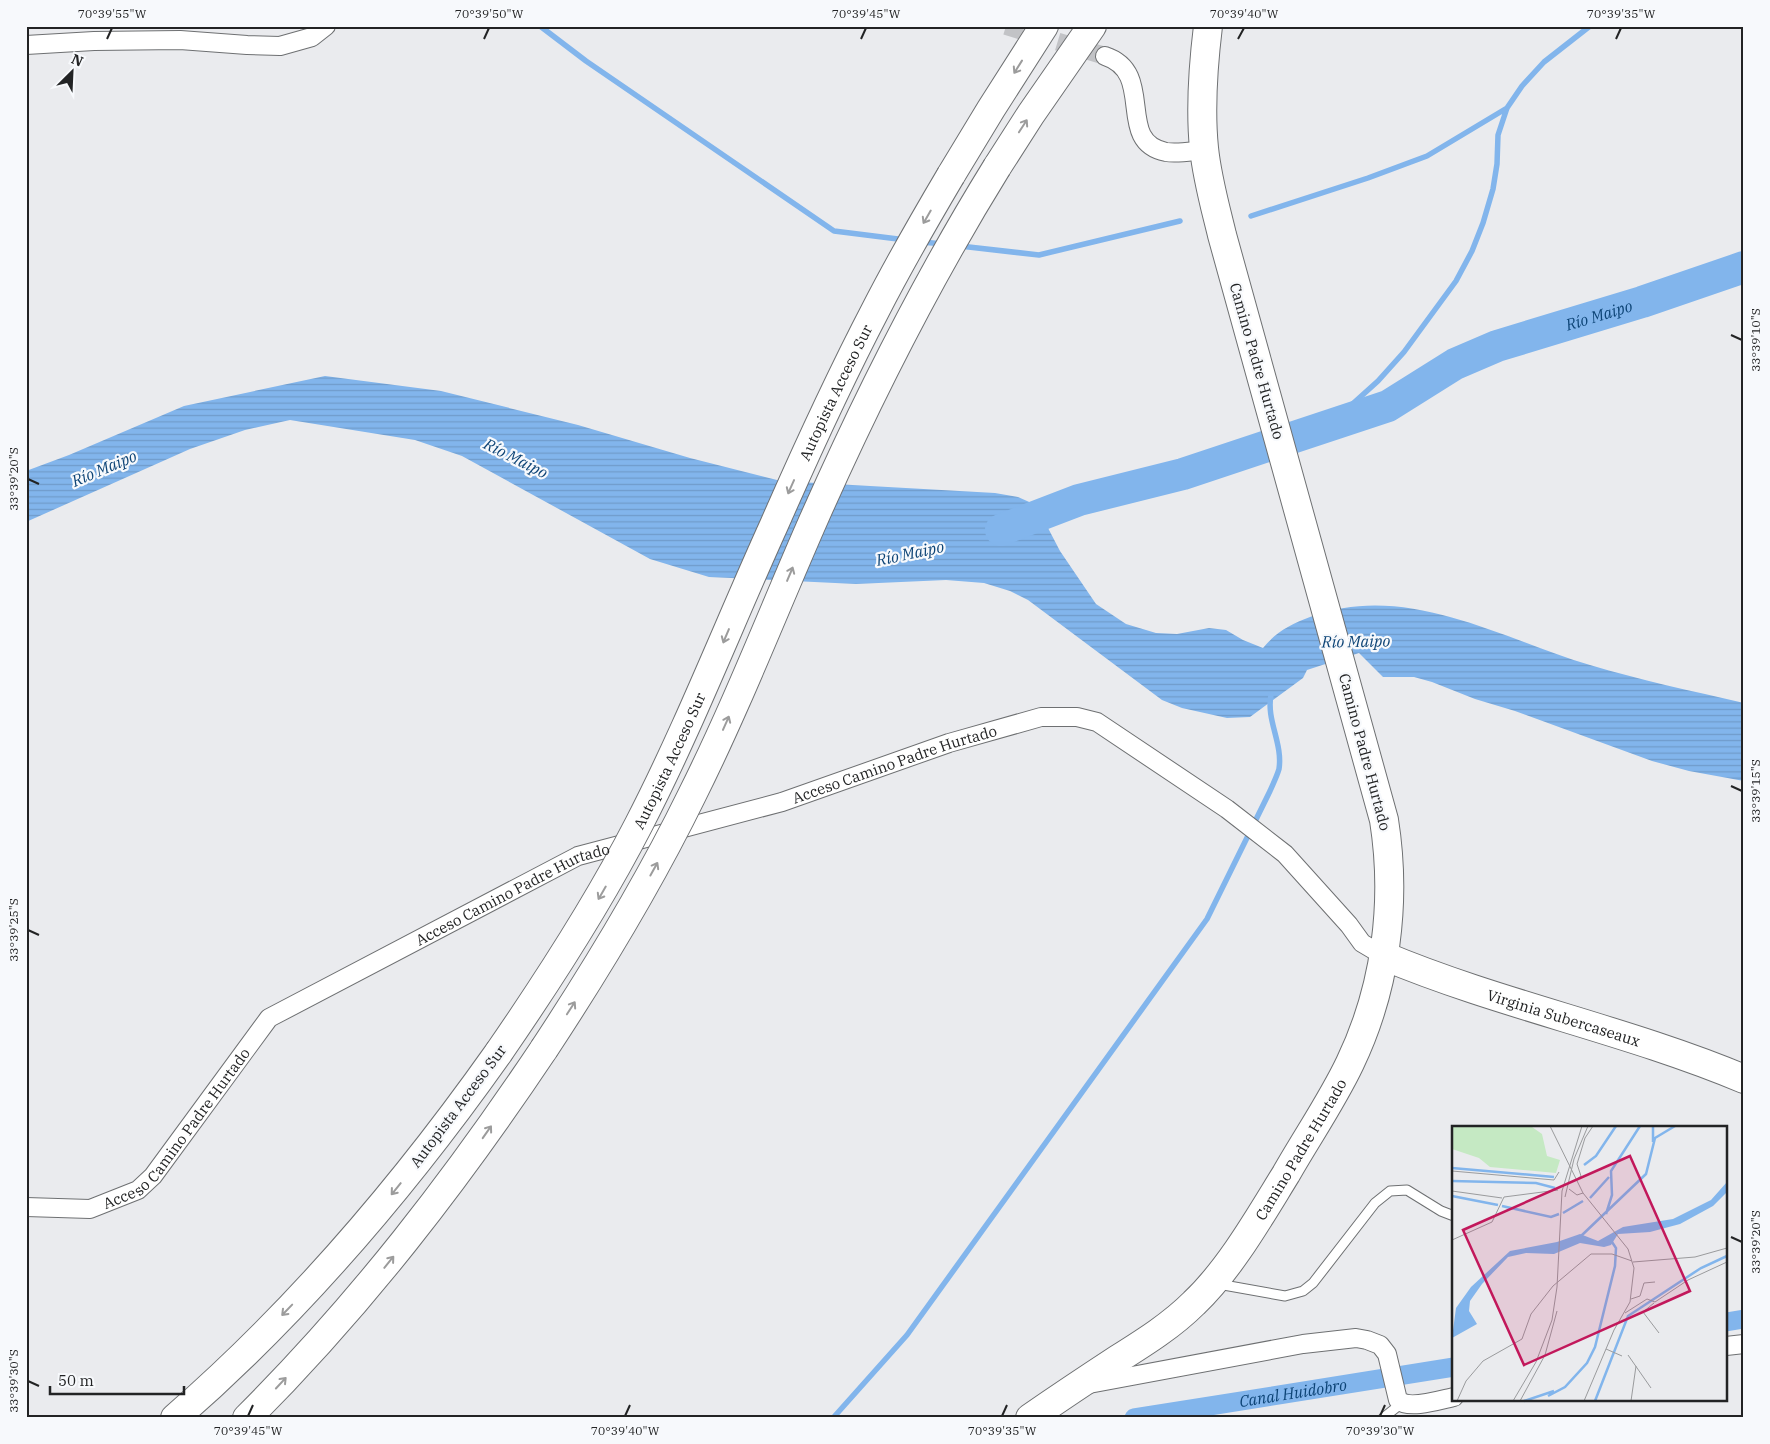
<svg xmlns="http://www.w3.org/2000/svg" width="1770" height="1444" font-family="'IBM Plex Serif',serif">
<defs>
<pattern id="water-rules" width="6" height="5" patternUnits="userSpaceOnUse" patternTransform="scale(1.25)"><rect width="6" height="5" fill="#82b5ec"/><path d="M0 2.5h6" fill="none" stroke="#709bca"/></pattern>
</defs>
<rect width="100%" height="100%" fill="#eaebee"/>
<path fill="url(#water-rules)" d="M325,376l116,15 137,34 112,33 91,23 214,12 23,4 18,8 24,46 36,53 30,20 30,9 21,1 32,-6 17,2 17,10 20,8c13,-16 28,-24 47,-31 95,-36 190,21 280,48 50,15 102,26 154,38v78l-55,-10 -37,-10 -137,-50 -40,-12 -43,-17 -18,-5h-31l-24,-24 -52,17 -4,8 -53,39 -23,1 -45,-10 -20,-8 -134,-100 -18,-9 -26,-8 -38,-3 -90,4 -147,-7 -59,-18 -188,-103 -47,-16 -125,-20 -45,10 -55,19 -164,73v-51l43,-16 115,-49z"/>
<g fill="none" stroke-linecap="round" stroke-linejoin="round">
<path stroke="#82b5ec" stroke-width="5.5" d="M540,26l46,35 248,170 72,9
M1251,216l117,-38 59,-22 80,-48
M922,242l21,2
M960,246l79,9 141,-34
M1327,427l51,-46 26,-29 52,-71 16,-30 11,-28 10,-34 4,-25 1,-29 9,-27 15,-22 22,-24 46,-36
M833,1418l74,-83 300,-416 63,-128c3,-7 7,-15 9,-22 4,-26 -13,-49 -8,-74"/>
<g stroke="#82b5ec" stroke-width="19">
<path d="M1726,1322l18,-3"/>
<path id="s1" d="M1134,1418l320,-51"/>
</g>
<path stroke="#82b5ec" stroke-width="32" id="s2" d="M1001,530l78,-30 104,-26 205,-68 67,-42 42,-18 145,-44 102,-35"/>
<path stroke="#c2c3c6" stroke-width="18" stroke-dasharray="18 9" stroke-linecap="butt" d="M1006,26l99,30"/>
<g stroke="#6e7072" stroke-width="11">
<path id="service" d="M1218,1284l67,12 18,-5 10,-8 62,-80 15,-12 17,-1 34,21 13,5
M1383,1418l19,-15"/>
</g>
<g stroke="#6e7072" stroke-width="20">
<g id="minor">
<path d="M26,45l68,-4 86,-1 67,5 33,1 32,-9 14,-11"/>
<path d="M1105,56c52,17 9,86 61,96 12,2 26,-1 38,-2"/>
<path id="s3" d="M26,1207l64,2 48,-19 15,-14 116,-158 309,-162 204,-54 167,-59 92,-26h36l20,5 130,87 58,45 64,71 13,18 22,13"/>
<path d="M1726,1346l18,-2"/>
<path d="M1089,1384l214,-40 53,-6 11,2 13,5 7,9 11,46c11,10 42,0 56,-3"/>
</g>
</g>
<g stroke="#6e7072" stroke-width="30">
<g id="primary">
<path id="s4" d="M1384,956c117,49 243,74 360,123"/>
<path id="s5" d="M1030,1418c29,-20 59,-40 88,-59 27,-17 54,-34 76,-56 36,-34 66,-87 92,-129 21,-37 46,-73 64,-111 36,-75 47,-161 34,-243l-162,-585c-7,-29 -15,-57 -18,-87 -4,-40 -1,-81 4,-122"/>
</g>
</g>
<g stroke="#6e7072" stroke-width="30">
<path id="motorway" d="M997,167l34,-53 61,-88
M951,175l40,-66 53,-83
M175,1418c123,-107 230,-233 324,-366
M247,1418c114,-114 208,-236 297,-369"/>
</g>
<use href="#service" stroke="#fff" stroke-width="9"/>
<use href="#minor" stroke="#fff" stroke-width="18"/>
<use href="#primary" stroke="#fff" stroke-width="28"/>
<use href="#motorway" stroke="#fff" stroke-width="28"/>
<g stroke="#6e7072" stroke-width="30" stroke-linecap="butt">
<g id="motorway-bridge">
<path d="M544,1049c54,-82 105,-166 148,-254 45,-90 81,-183 121,-274 54,-122 114,-241 184,-354"/>
<path id="s6" d="M499,1052c51,-74 99,-148 140,-228 50,-97 90,-200 135,-299 32,-73 65,-145 102,-216 23,-45 49,-90 75,-134"/>
</g>
</g>
<use href="#motorway-bridge" stroke="#fff" stroke-width="28"/>
</g>
<defs><path id="oneway-shaft" d="M-6 0H5M1.5-3L5.5 0L1.5 3" fill="none" stroke-width="1.6" stroke-linecap="round" stroke-linejoin="round" transform="scale(1.25)"/></defs>
<g stroke="#9c9c9c">
<use href="#oneway-shaft" transform="translate(1018 67) rotate(122)"/>
<use href="#oneway-shaft" transform="translate(1023 126) rotate(-57)"/>
<use href="#oneway-shaft" transform="translate(927 217) rotate(120)"/>
<use href="#oneway-shaft" transform="translate(791 487) rotate(114)"/>
<use href="#oneway-shaft" transform="translate(790 574) rotate(-67)"/>
<use href="#oneway-shaft" transform="translate(726 636) rotate(113)"/>
<use href="#oneway-shaft" transform="translate(726 723) rotate(-66)"/>
<use href="#oneway-shaft" transform="translate(654 869) rotate(-61)"/>
<use href="#oneway-shaft" transform="translate(602 893) rotate(120)"/>
<use href="#oneway-shaft" transform="translate(571 1008) rotate(-57)"/>
<use href="#oneway-shaft" transform="translate(487 1132) rotate(-55)"/>
<use href="#oneway-shaft" transform="translate(396 1189) rotate(129)"/>
<use href="#oneway-shaft" transform="translate(389 1262) rotate(-51)"/>
<use href="#oneway-shaft" transform="translate(287 1310) rotate(134)"/>
<use href="#oneway-shaft" transform="translate(281 1383) rotate(-47)"/>
</g>
<path fill="none" stroke="#222324" stroke-width="2" d="M107,39l5,-11M484,39l5,-11M861,39l5,-11M1238,39l6,-11M1616,39l5,-11M1731,335l11,5M28,479l11,5M1731,786l11,5M28,930l11,5M1731,1237l11,5M28,1381l11,5M248,1416l5,-11M625,1416l5,-11M1002,1416l5,-11M1380,1416l5,-11"/>
<g text-anchor="middle" dominant-baseline="central" stroke-width="4.5" stroke-linejoin="round" paint-order="stroke">
<g font-size="15" fill="#222324" stroke="#f7f9fc">
<text transform="translate(1257 361) rotate(74)">Camino Padre Hurtado</text>
<text stroke="none"><textPath href="#s6" startOffset="742">Autopista Acceso Sur</textPath></text>
<text transform="translate(1365 752) rotate(75)">Camino Padre Hurtado</text>
<text stroke="none"><textPath href="#s6" startOffset="338">Autopista Acceso Sur</textPath></text>
<text stroke="none"><textPath href="#s3" startOffset="1011">Acceso Camino Padre Hurtado</textPath></text>
<text stroke="none"><textPath href="#s3" startOffset="606">Acceso Camino Padre Hurtado</textPath></text>
<text stroke="none"><textPath href="#s4" startOffset="190">Virginia Subercaseaux</textPath></text>
<text transform="translate(458 1106) rotate(-53)">Autopista Acceso Sur</text>
<text stroke="none"><textPath href="#s3" startOffset="186">Acceso Camino Padre Hurtado</textPath></text>
<text stroke="none"><textPath href="#s5" startOffset="388">Camino Padre Hurtado</textPath></text>
</g>
<g font-size="16" font-style="italic" fill="#0d4476" stroke="#f7f9fc">
<text stroke="none"><textPath href="#s2" startOffset="638">Río Maipo</textPath></text>
<text transform="translate(516 458) rotate(27)">Río Maipo</text>
<text transform="translate(104 468) rotate(-23)">Río Maipo</text>
<text transform="translate(910 553) rotate(-12)">Río Maipo</text>
<text transform="translate(1356 641) rotate(-1)">Río Maipo</text>
<text stroke="none"><textPath href="#s1" startOffset="161">Canal Huidobro</textPath></text>
</g>
</g>
<g transform="translate(1452 1126)">
<rect width="275" height="275" fill="#eaebee"/>
<path d="M80,1l10,7 5,22 13,4 -4,13 -66,-6 -11,-9 -27,-9v-23z" fill="#c5e9c3"/>
<path d="M275,56v10l-14,14 -33,18 -30,8 -32,2 -7,11 -7,2 -24,-4 -26,11 -28,-1 -18,4 -26,27 -12,17 -1,10 8,13 -25,14 4,-30 15,-21 39,-36 47,-9 23,-8 18,7 25,-14 50,-8 38,-19z" fill="#82b5ec"/>
<path fill="none" stroke="#82b5ec" stroke-width="2.5" d="M201,0v16M132,39l12,-9 20,-30M0,42l102,9M0,55l84,2 19,5M0,70l46,9M138,72l19,-21M50,80l49,11 8,-3M111,87l20,-12M154,88l6,-19 -1,-24 29,-45M129,110l65,-62 9,-36 20,-12M96,270l17,-9 22,-24 8,-16 20,-81 1,-18 -4,-6M72,275l30,-10M143,275l33,-85 73,-48 26,-12"/>
<path fill="none" stroke="#9a9b9d" stroke-width="1" d="M98,0l33,67 45,56 6,19 -4,34 -16,28 -30,71M0,45l102,9 5,-8M125,53l4,-3 -4,-12 8,-26 8,-12M117,63l8,6 6,-2M0,65l50,7M113,71l9,-38 14,-33M0,114l40,-18 12,-25 54,-7M181,136l62,-5 32,-9M179,173l9,-3 4,-13 11,-1M202,177l-11,9 16,21M173,187l22,-14 8,3 33,-22 39,-18M154,223l16,7M176,229l23,33M5,275l9,-20 17,-20 39,-22 9,-25 22,-28 38,-32h21l20,7M61,275l23,-39 16,-42 5,-33 5,-96 20,-65M68,275l25,-46 12,-44M179,275l5,-35"/>
<path fill="#c2185b" fill-opacity="0.15" stroke="#c2185b" stroke-width="2.5" d="M178,30l60,135 -166,74 -61,-135z"/>
<rect width="275" height="275" fill="none" stroke="#222324" stroke-width="2.5"/>
</g>
<rect width="1770" height="1444" fill="none" stroke="#f7f9fc" stroke-width="55"/>
<g transform="translate(72 72) rotate(24)" stroke="#f7f9fc" stroke-width="4" paint-order="stroke">
<path d="M0-4L9 19L0 12L-9 19Z" fill="#222324"/>
<text y="-8" font-size="14" font-weight="bold" text-anchor="middle" fill="#222324">N</text>
</g>
<path d="M50 1386v8h134v-8" fill="none" stroke="#222324" stroke-width="2.5"/>
<text x="58" y="1386" font-size="15" fill="#222324" stroke="#f7f9fc" stroke-width="4" paint-order="stroke">50 m</text>
<rect x="28" y="28" width="1714" height="1388" fill="none" stroke="#222324" stroke-width="2"/>
<g font-size="12" text-anchor="middle" fill="#222324">
<text x="112" y="18">70°39'55"W</text>
<text x="489" y="18">70°39'50"W</text>
<text x="866" y="18">70°39'45"W</text>
<text x="1244" y="18">70°39'40"W</text>
<text x="1621" y="18">70°39'35"W</text>
<text transform="translate(1756 340) rotate(-90)" y="4">33°39'10"S</text>
<text transform="translate(14 479) rotate(-90)" y="4">33°39'20"S</text>
<text transform="translate(1756 791) rotate(-90)" y="4">33°39'15"S</text>
<text transform="translate(14 930) rotate(-90)" y="4">33°39'25"S</text>
<text transform="translate(1756 1242) rotate(-90)" y="4">33°39'20"S</text>
<text transform="translate(14 1381) rotate(-90)" y="4">33°39'30"S</text>
<text x="248" y="1435">70°39'45"W</text>
<text x="625" y="1435">70°39'40"W</text>
<text x="1002" y="1435">70°39'35"W</text>
<text x="1380" y="1435">70°39'30"W</text>
</g>
</svg>
